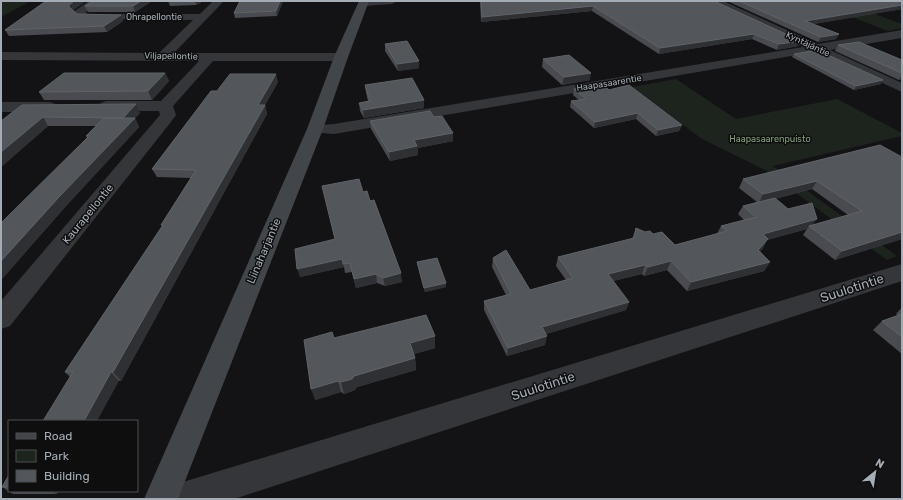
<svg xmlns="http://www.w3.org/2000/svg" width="903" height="500" font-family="Rubik,sans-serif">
<rect width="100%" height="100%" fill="#131315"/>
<path fill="#1d241d" d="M1,1h30l-30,16z
M810,1h30l62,23v4l-14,3z
M676,79l60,40 101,-20 65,34v3l-129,30 124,90 -10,4 -122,-90 -63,-31 -70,-52z"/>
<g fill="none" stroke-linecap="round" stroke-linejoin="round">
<path fill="#34363a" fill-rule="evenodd" d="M89,1h12l-15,11 1,2h113l13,-13h11l-50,52h167l5,1 2,3 -2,3 -5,1h-128l-40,45 3,9 -2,3 -164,208 -9,3v-28l159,-186 -1,-4h-53l-5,-2 -3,-3 3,-3 5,-2h55l38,-40 -198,-1v-8l158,1 34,-33 -113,-1 -7,-7z
M359,1h38l-5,3 -29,2 -4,-1 -1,-2z
M709,1h14l95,43 84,-14v8l-72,12 72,33v9l-87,-40 -481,82 -25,-2 -2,-3 2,-3 25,-2 469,-77 -93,-44z
M1,102h49l5,2 3,3 -3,3 -5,2h-49z
M902,264v17l-668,218h-68l5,-12 12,-5z"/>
<path fill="#42464a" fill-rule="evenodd" d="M359,1h10l-21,56 -25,72 -145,370h-34l163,-370 27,-72z"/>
</g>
<path fill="#494b50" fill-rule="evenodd" d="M46,1h40l-13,9 4,4 46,7 -16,11 -98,4 -4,-6z
M152,1l-17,11h-47l-3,-6z
M168,1h34l-2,2 -4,2 -26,1z
M240,1h43l-6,15 -42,2 -1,-5z
M480,1h234l87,40 -3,5 -21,4 -25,-11 -93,15 -67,-43 -111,11z
M727,1h175v8l-89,15 26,10 -3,5 -18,3z
M385,44l34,24 -21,3 -13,-20z
M838,45l64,15v19l-3,1 -64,-29z
M794,54l87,30 -27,6 -62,-33z
M543,59l47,21 -28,5 -20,-18z
M165,73l4,8 -17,19h-108l-5,-8z
M278,82l-13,23 2,9 -146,267 -51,-4 -5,-5 97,-146 -1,-1 30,-47 -34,-1 -5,-8 65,-78z
M365,85l59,23 -60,10 -4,-7 -1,-8 9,-2 -2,-8z
M574,89l35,1 73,35 -3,6 -23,5 -20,-17 -42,9 -24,-21 1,-6 8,-1 -6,-5z
M22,105l118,8 -5,5 4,9 -73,79 -65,74v-57l86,-85 -1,-2 10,-10h-48l-47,41v-46z
M434,117l19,16v8l-35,7v7l-28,6 -19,-32 -1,-8z
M880,145l22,94 -67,21 -32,-25 4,-6 -40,11 -4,8 -3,3 10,11 -6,9 -77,20 -20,-21 -23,6 -2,-2 -29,7 16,21 -3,8 -80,24 -1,11 -38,11 -23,-46v-9l22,-6 -14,-28 1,-9 37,32 36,-10 -10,-14 2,-9 74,-18 4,-11 9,4 8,2 22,11 42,-11 4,-8 23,-6 -6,-6 5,-8 14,-4 -18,-14 4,-9zM812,189l36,26 -35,10 -25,-16 -13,-10z
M363,192l7,9 32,81 -17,4 -8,-3 -21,5 -4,-16 -7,1 -1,-6 -44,10 35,-37z
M417,262l29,21v4l-21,5 -7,-25z
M902,307v47l-29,-24 9,-9 16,-5 -2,-2z
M435,336v12l-21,6 1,4 1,12 -59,17 -2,3 -11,4 -3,-2 -26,8 19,-62z
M9,475v16h50l-2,3h-44l-11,-7z"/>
<path fill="#2f3034" d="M74,1h12l-14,10 -3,-4v-2z
M141,1h11l-17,11 -2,-6z
M195,1h7l-2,2 -4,2z
M280,1h3l-6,15 -1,-5z
M902,5v4l-99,17 2,-5z
M593,6l-1,5 -111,11 1,-5z
M121,15l2,6 -16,11 -3,-6z
M754,34l-2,5 -93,15 1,-6z
M839,34l-3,5 -18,3 3,-5z
M801,41l-3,5 -21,4 2,-6z
M419,61v7l-21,3 -1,-7z
M165,73l4,8 -17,19 -4,-9z
M591,73l-1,7 -28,5 2,-8z
M276,74l2,8 -18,32 -2,-9z
M902,75v4l-3,1z
M883,80l-2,4 -27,6 2,-4z
M424,100v8l-60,10 -1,-8z
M136,104l4,9 -5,5 4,9 -73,79 -65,74v-19l58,-64 64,-79z
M265,105l2,9 -146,267 -8,-9z
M638,113l-2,6 -42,9 1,-6z
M43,117l5,9 -47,41v-15z
M682,125l-3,6 -23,5 2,-6z
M453,133v8l-35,7v7l-28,6 -1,-9 25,-12z
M817,181l-5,8 -53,14 4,-9z
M817,219l-6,8 -2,-1 -2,3 -40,11 -4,8 -10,11 10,-25z
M902,232v7l-67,21 7,-9z
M342,259l2,8 -44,10 -3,-8z
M671,261l-4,9 -23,6 4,-9z
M770,262l-6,9 -77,20 4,-9z
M645,265l-3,9 -37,9 3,-9z
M401,273l1,9 -17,4 -2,-8z
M376,274l1,9 -21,5 -2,-9z
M446,283v4l-21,5 -1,-4z
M629,302l-3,8 -86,26 2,-9z
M435,336v12l-24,7 -1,-12z
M547,336l-2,9 -38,11 1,-8z
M415,358l1,12 -59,17 -2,3 -11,4 -3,-12 13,-6z
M111,372l8,9 -22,40h-13z
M338,381l3,11 -26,8 -4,-11z
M52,491h7l-2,3z"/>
<path fill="#53565b" stroke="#5f6469" d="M46,1h28l-5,4v2l8,7 44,1 -17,11 -99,4z
M92,1h49l-8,5h-48z
M240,1h40l-4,10 -42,2z
M481,1h233l87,40 -22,3 -25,-10 -94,14 -67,-42 -111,11z
M739,1h163v4l-97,16 34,13 -18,3z
M407,41l12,20 -22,3 -12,-20z
M859,42l43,18v13l-64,-28z
M817,50l66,30 -27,6 -62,-32z
M569,55l22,18 -27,4 -21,-18z
M64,73h101l-17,18 -109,1z
M230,74h46l-18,31h7l-152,267h-2l-27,49h-46h5l30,-49h-8l98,-147h-2l35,-55 -44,-1 59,-78h6z
M412,78l12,22 -61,10 -4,-7 11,-2 -5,-16z
M603,84l6,6 20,-5 53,40 -24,5 -20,-17 -43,9 -24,-21 15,-2 -12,-10z
M136,104l-13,14 -80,-1 -42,35v-31l21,-16z
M430,111l4,6 8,-1 11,17 -39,7 3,6 -28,6 -19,-31z
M104,118h31l-76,79 -58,64v-38l88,-87h-3z
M880,145l22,12v75l-60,19 -33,-25 53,-15 -45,-30 -54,13 -20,-15z
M359,179l4,13 4,-1 3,10 4,-1 27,73 -18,5 -7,-4 -22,5 -4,-16 -7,1 -1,-5 -45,10 -2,-20 40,-10 -13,-53z
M775,198l13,11 24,-6 5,16 -54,15 5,5 -10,11 12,12 -79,20 -20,-21 -23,6 -3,-2 -37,9 21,28 -87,25 5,9 -39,12 -24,-47 27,-7 -18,-36 13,-8 24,40 43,-12 -15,-21 76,-19 2,-10 9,4 5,-1 3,3 9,-2 13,13 52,-14 -6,-5 35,-9 -13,-11z
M437,258l9,25 -22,5 -7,-26z
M902,314v23l-20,-16z
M426,315l9,21 -25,7 5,15 -61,18 -2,3 -11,3 -3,-1 -27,8 -7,-49 28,-8 2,6z
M9,475v12h-7z"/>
<g text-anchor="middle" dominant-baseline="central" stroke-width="3" stroke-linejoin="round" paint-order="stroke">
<g font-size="9" fill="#a4adb5" stroke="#0e0e0f">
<text x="154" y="17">Ohrapellontie</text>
<text transform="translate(808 44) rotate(25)">Kyntäjäntie</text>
<text transform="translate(171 56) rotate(1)">Viljapellontie</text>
<text transform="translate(609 83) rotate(-9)">Haapasaarentie</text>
</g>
<g font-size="9" fill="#81a17a" stroke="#0e0e0f">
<text x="770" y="139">Haapasaarenpuisto</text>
</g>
<g font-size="11" fill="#a4adb5" stroke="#0e0e0f">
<text transform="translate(88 214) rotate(-51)">Kaurapellontie</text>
<text transform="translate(264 251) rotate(-67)">Liinaharjantie</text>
</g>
<g font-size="13" fill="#a4adb5" stroke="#0e0e0f">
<text transform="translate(852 288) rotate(-18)">Suulotintie</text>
<text transform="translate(543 386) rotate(-18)">Suulotintie</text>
</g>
</g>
<rect width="903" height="500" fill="none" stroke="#a4adb5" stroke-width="4"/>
<rect x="8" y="420" width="130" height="72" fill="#0e0e0f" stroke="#4a4e51"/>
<rect x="16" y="433" width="20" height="6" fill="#42464a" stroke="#4a4e51"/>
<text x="44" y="440" font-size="12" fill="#a4adb5">Road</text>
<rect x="16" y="450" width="20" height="12" fill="#1d241d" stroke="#4a4e51"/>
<text x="44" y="460" font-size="12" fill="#a4adb5">Park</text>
<rect x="16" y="470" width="20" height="12" fill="#53565b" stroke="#4a4e51"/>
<text x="44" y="480" font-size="12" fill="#a4adb5">Building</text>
<g transform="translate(875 472) rotate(30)" stroke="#0e0e0f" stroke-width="3" paint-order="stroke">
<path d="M0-3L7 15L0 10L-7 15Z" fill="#a4adb5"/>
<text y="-6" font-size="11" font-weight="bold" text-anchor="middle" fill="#a4adb5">N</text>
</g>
</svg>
